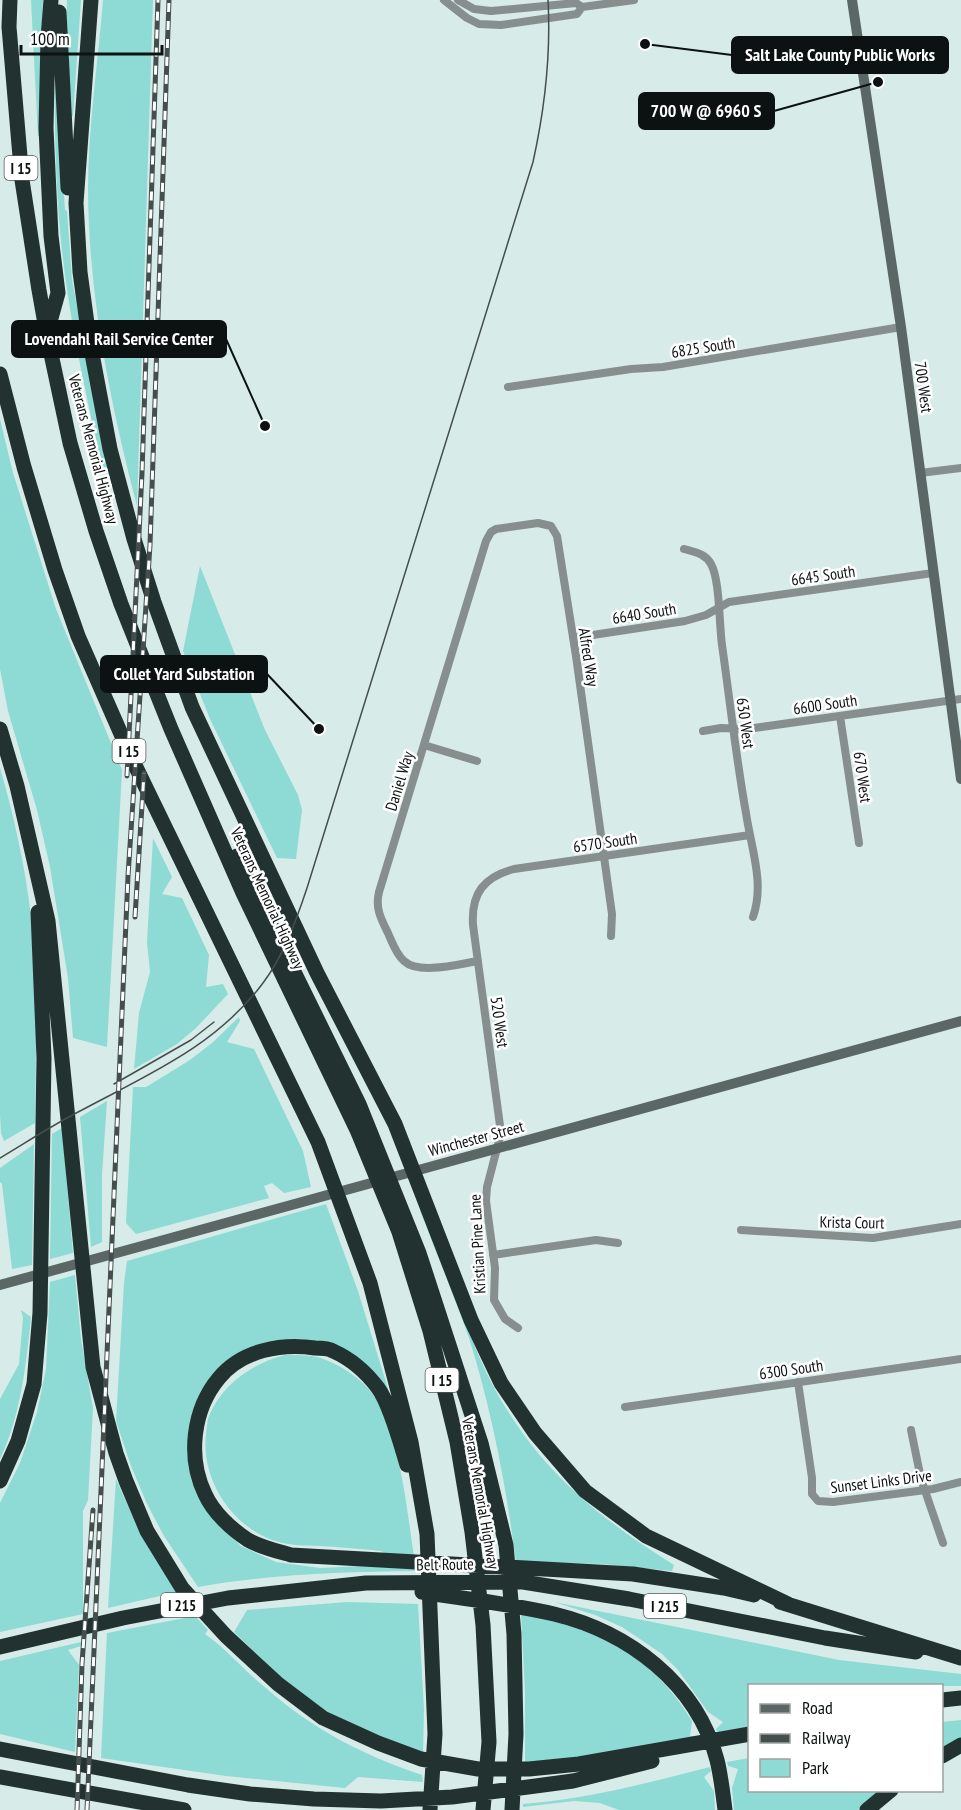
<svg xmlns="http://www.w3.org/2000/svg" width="961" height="1810" font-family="'PT Sans Narrow',sans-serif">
<rect width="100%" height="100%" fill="#d7ebe8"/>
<path fill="#8ddbd4" d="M31,0h12l-4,136h-1z
M67,0h14l-8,116h-2l-5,-84z
M103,0h50l-16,506c-27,-103 -48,-208 -49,-315 0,-63 10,-128 15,-191z
M55,63l10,147 2,1 5,69 36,189 -5,2c-13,-58 -26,-116 -35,-175 -12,-77 -14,-156 -13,-233z
M0,419l13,54 43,136 66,161 -15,277 -34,-9 -5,-60 -18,-111 -13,-57 -29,-99 -8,-42z
M200,566l65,164 33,65 4,15 -6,49 -19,-1 -67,-139 -27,-68z
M0,768c14,48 25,98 31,148 7,69 5,138 4,207l-31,18 -3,-8 -1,-19z
M153,838l19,39 -10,17 20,4 27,57 -3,32 17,-3 5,10 -32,34 -19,16 -43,25 5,-56 11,-41 -3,-30z
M239,1017l1,4 -13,21 27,7 49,102 8,36 -27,6 -12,-10 -8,3 5,12 -133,36 -10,-11 7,-136h13l44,-27 22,-17z
M107,1101l-5,74v67l-11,5 -11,-130z
M62,1128l11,125 -23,6 2,-125z
M34,1144l-2,121 -20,4 -10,-85 -2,-2v-14z
M326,1204l32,87 31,101 -72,-51 -19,-2 -29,3 -21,9 -56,68 -5,26 2,21 24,53 28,27 17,8 18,8 44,6 42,-2 53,2v3c-73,1 -145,3 -217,16l-34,-51 -17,-32 -16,-38 -15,-45 8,-138 3,-22z
M422,1209c12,30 24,60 35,90 12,33 24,66 41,96 45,78 101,123 176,170l-2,6 -69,-7 -87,-2c-10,-76 -24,-151 -47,-224 -15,-43 -33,-85 -49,-128z
M75,1275l6,64 12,69 -5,92 -5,11v103l-83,18v-129l20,-40 17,-51 9,-43 4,-87z
M21,1310l10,7c-5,48 -10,98 -31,142v-60l19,-35 4,-46z
M285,1355c11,0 22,0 32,2 23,6 52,26 62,47 22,42 28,106 35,153h-23l-10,-6c-20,-2 -40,-4 -60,-5 -19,-1 -36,0 -54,-8 -39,-17 -66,-62 -61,-104 1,-6 1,-13 3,-18 13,-32 44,-53 76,-61z
M116,1479c17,40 37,77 61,113l-69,16z
M347,1602l71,2 6,105 -1,47 -96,-44 -49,-37 -44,-43 13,-22z
M554,1602l285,58 122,14v12h-211l-1,40 -30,10 -3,-7 7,-7 -15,-10 -30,-42 -16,-16 -22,-15 -18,-12 -27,-12z
M521,1614c75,15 130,39 171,107l-2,15h9l-174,34v-79z
M195,1616l13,14 -3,4c23,16 40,38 62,55 47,41 96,66 155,86l1,7 -65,-5 -13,11 -119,-12 -125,-18 6,-125z
M81,1642v4l-13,4 11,15 -4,87 -75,-18v-73z
M961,1720v19l-19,9v-26z
M749,1758l1,32 131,1 -23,19h-124l-2,-22 6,-19 -10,-3 -1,-4z
M710,1767l1,4 -7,6 10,14 1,19h-96l-19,-7 -26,-2 -51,6v-3c64,-5 125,-21 187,-37z"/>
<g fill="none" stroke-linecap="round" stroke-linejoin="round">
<path stroke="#878f8e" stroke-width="8" d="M444,0l23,18 12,6 22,1 76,-11 5,-7
M458,0l16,9 17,2 85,-8 6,4 52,-7
M508,387l123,-18 32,-2 238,-40
M920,473l41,-5
M684,549c10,3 21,4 27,15 9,16 8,60 11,81 8,56 14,113 24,168 5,35 19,70 7,104
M573,638l112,-17 21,-6 23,-13 204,-29
M840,716l19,127
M703,731l18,-3 26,1 214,-30
M424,745l53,16
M478,961c-19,3 -59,14 -74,0 -8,-7 -12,-19 -16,-28 -7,-14 -13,-25 -9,-41l107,-351 5,-9 5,-3 42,-6 13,3 6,10 19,120 36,258 -1,22
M741,1230l132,8 88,-14
M493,1255l103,-15 22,3
M518,1328l-13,-9 -11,-19 1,-32 -9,-67 1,-14 14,-54 -28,-208c-2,-32 11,-48 41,-56l236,-34
M798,1382l14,96v16l6,7 15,1 100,-13 28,-7
M625,1407l336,-48
M911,1430l10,49 22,64"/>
<path stroke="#5b6765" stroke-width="10" d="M852,0l49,327 60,452
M0,1285l961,-264"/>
<path stroke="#223231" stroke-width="15" d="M10,0l-1,27 13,153 17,110 8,45 23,108 26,88 25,73 50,125 72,164 114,237 42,102 31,99 27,111 15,90 11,93 6,117 -6,68
M91,0l-15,203 4,69 9,66 21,111 24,90 20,63 38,105 125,266 78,151 76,196 30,63 34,50 50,58 61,45 142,68
M59,12l9,176
M48,329l10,-36 -7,-57 -5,-108 2,-90 3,-38
M0,374l24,93 31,103 23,66 54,123 186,383 52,141 41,159 16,92 8,200 -5,76
M0,729l17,57 31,135 45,446 23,86 10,28 21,50 35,57 44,48 52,48 45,34 55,25 43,16 57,10h51l50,-5 171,-30
M237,856l122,248 60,149 62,190 25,102 8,89 2,100 -4,76
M407,1465c-6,-20 -17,-61 -29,-77 -12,-16 -27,-29 -45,-37 -5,-3 -12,-3 -18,-3 -33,-5 -73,2 -96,30 -26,31 -32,79 -14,116 8,18 26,35 43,46 12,7 29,11 43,15l342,19 91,14 30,7
M0,1481l18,-40 16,-57 6,-71 4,-255 -6,-146
M422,1592c44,7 89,12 132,22 74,18 143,69 163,146 4,16 6,34 8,50
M780,1602l181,56
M0,1647l123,-29 105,-20 138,-15 157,-1 106,17 196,39 91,14
M942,1700l19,-2
M0,1749l188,36 62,9 64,5 67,2 71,-4 121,-16 79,-20
M942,1756l19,-11
M0,1777l184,33
M867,1810l24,-20"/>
<path stroke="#444f4d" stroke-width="1.5" d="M114,1084l77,-44 23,-18
M0,1158c27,-16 54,-34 82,-48 67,-36 134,-64 181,-127 21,-28 33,-62 44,-95l226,-726c12,-54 18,-107 15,-162"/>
<g stroke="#444f4d" stroke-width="5">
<path id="rail" d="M127,776l15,-303 16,-473
M135,917l9,-144
M77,1810l5,-146 11,-154
M87,1810l41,-934 22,-331 19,-545"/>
</g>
<use href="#rail" stroke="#fff" stroke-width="3" stroke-dasharray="9" stroke-linecap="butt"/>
</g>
<g text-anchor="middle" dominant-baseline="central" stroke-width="5" stroke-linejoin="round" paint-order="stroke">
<g fill="#fff" stroke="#545958" stroke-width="1.5">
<rect x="4.5" y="156" width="33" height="24" rx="4.5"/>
<rect x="112.5" y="739" width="33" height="24" rx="4.5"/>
<rect x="425.5" y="1368" width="33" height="24" rx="4.5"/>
<rect x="161" y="1593" width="42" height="24" rx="4.5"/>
<rect x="644" y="1594" width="42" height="24" rx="4.5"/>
</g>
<g font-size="15" font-weight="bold" fill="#0b1211">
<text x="21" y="168">I 15</text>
<text x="129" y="751">I 15</text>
<text x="442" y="1380">I 15</text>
<text x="182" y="1605">I 215</text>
<text x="665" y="1606">I 215</text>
</g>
<g font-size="16" fill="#0b1211" stroke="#fff">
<text transform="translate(703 347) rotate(-9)">6825 South</text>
<text transform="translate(924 387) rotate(82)">700 West</text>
<text transform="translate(94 449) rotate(75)">Veterans Memorial Highway</text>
<text transform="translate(823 575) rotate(-8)">6645 South</text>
<text transform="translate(644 613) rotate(-9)">6640 South</text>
<text transform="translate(589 657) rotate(81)">Alfred Way</text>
<text transform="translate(825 704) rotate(-8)">6600 South</text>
<text transform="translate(746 723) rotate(82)">630 West</text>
<text transform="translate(863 777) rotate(82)">670 West</text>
<text transform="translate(399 781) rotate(-73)">Daniel Way</text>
<text transform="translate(605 842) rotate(-8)">6570 South</text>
<text transform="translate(268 898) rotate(65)">Veterans Memorial Highway</text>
<text transform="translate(500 1022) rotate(82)">520 West</text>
<text transform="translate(476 1138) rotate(-15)">Winchester Street</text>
<text transform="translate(852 1222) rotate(1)">Krista Court</text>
<text transform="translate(477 1244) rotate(-93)">Kristian Pine Lane</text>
<text transform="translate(791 1369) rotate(-8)">6300 South</text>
<text transform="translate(881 1481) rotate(-7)">Sunset Links Drive</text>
<text transform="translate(481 1493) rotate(80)">Veterans Memorial Highway</text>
<text transform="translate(445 1564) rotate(-1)">Belt Route</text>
</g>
</g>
<path fill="none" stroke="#0b1211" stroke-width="2" d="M645 44L732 55M878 82L774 111M265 426L226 339M319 729L267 674"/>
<g fill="#0b1211" stroke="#fff" stroke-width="2">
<circle cx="645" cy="44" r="6"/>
<circle cx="878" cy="82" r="6"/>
<circle cx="265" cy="426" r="6"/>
<circle cx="319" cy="729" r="6"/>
</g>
<g fill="#0b1211" stroke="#0b1211" stroke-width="2">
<rect x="732" y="37" width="216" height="36" rx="6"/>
<rect x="639" y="93" width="135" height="36" rx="6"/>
<rect x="12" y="321" width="214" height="36" rx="6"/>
<rect x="101" y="656" width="166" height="36" rx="6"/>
</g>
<g font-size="18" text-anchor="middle" font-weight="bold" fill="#fff">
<text x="840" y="61">Salt Lake County Public Works</text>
<text x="706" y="117">700 W @ 6960 S</text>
<text x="119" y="345">Lovendahl Rail Service Center</text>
<text x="184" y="680">Collet Yard Substation</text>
</g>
<rect x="748" y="1684" width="195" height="108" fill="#ffffff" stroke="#9da0a0" stroke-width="1.5"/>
<rect x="760" y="1704" width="30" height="9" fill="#5b6765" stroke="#9da0a0" stroke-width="1.5"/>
<text x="802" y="1714" font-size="18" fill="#0b1211">Road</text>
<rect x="760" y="1734" width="30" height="9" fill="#444f4d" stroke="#9da0a0" stroke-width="1.5"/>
<text x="802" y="1744" font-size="18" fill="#0b1211">Railway</text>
<rect x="760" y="1759" width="30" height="18" fill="#8ddbd4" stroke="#9da0a0" stroke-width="1.5"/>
<text x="802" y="1774" font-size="18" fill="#0b1211">Park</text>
<path d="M21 45v9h141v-9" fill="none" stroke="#0b1211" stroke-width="3"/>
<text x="30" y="45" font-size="18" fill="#0b1211" stroke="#ffffff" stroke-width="4.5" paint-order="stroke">100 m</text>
</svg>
